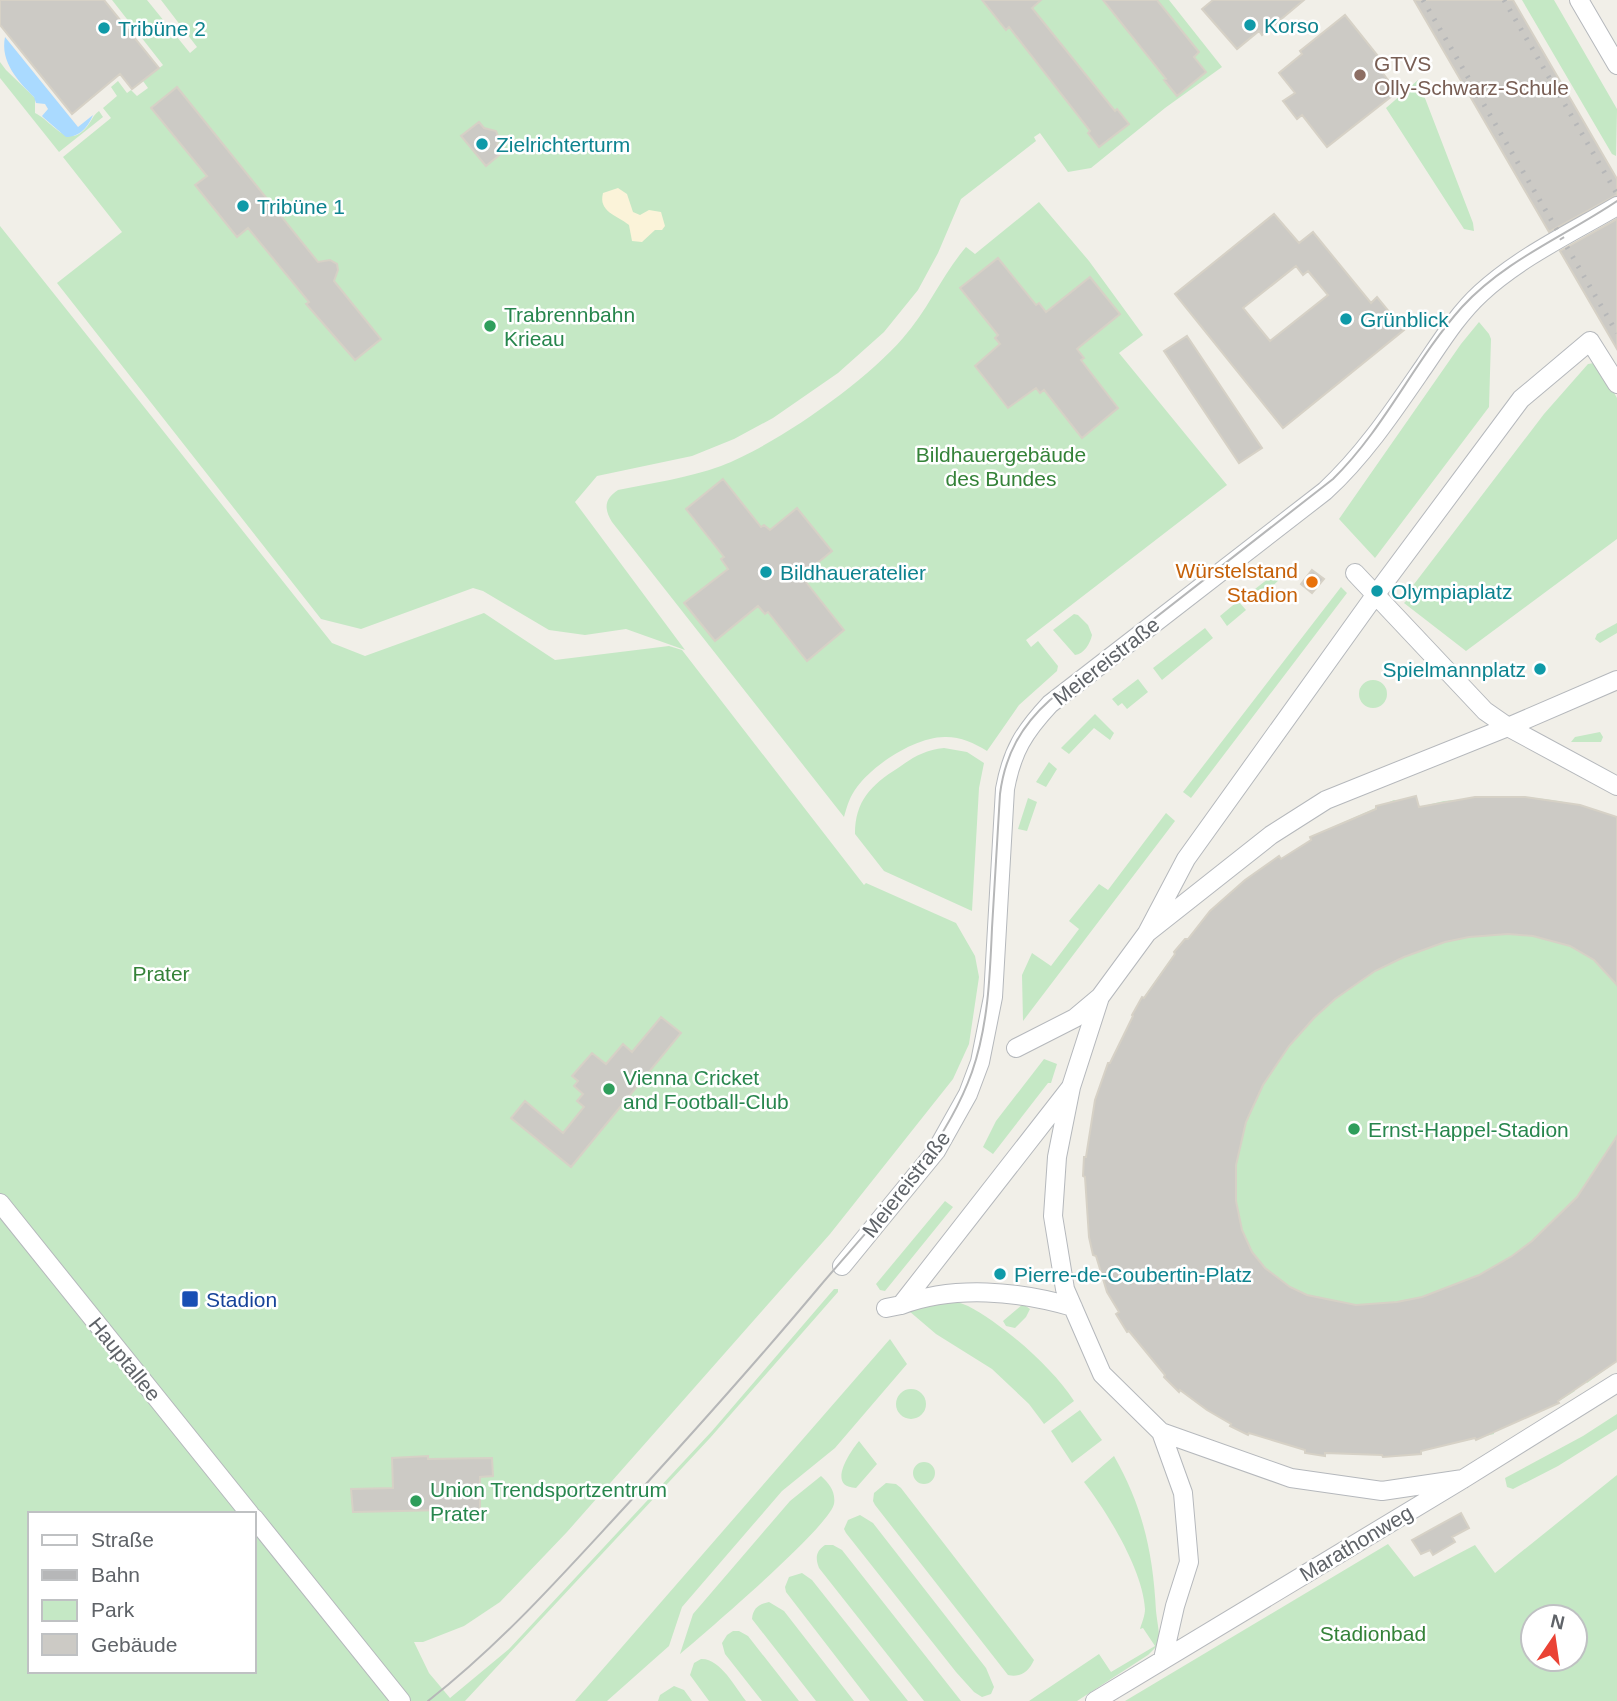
<svg xmlns="http://www.w3.org/2000/svg" width="1617" height="1701" font-family="Helvetica,sans-serif">
<rect width="100%" height="100%" fill="#f1efe8"/>
<path fill="#c5e8c5" fill-rule="evenodd" d="M112,0h35l43,53 7,-6 -36,-47h1008l53,67 -57,41 -74,60 -23,4 -28,-39 -6,4 2,4 -75,58 -23,54 -20,37 -34,42 -46,41 -65,45 -39,21 -42,17 -95,20 -22,26 110,148 -59,-21 -41,6 -36,-5 -66,-39 -10,-3 -112,41 -40,-10 -264,-336 65,-51 -59,-75 48,-39 -8,-10 14,-12 -6,-9 7,-6 9,12 4,-3 6,6 11,-8 -5,-7 20,-16z
M1522,0h32l63,109 -1,47 -4,-2z
M0,62l6,8 29,28v15c17,8 31,36 50,16 6,-6 7,-13 14,-18l4,6 -44,35 -59,-74z
M1418,80l55,143 1,8 -10,-2 -78,-121z
M1039,202l50,59 54,74 -24,18 108,132 -201,155 5,7 7,-6 20,25 -1,5 -38,34 -32,46c-13,-8 -26,-14 -41,-14 -29,-1 -72,27 -89,50 -7,9 -10,19 -13,30l-232,-295c-8,-13 -8,-23 6,-32 34,-7 70,-12 103,-24 55,-21 143,-83 182,-128 25,-28 39,-63 63,-91l9,7z
M0,226l332,417 33,13 119,-43 71,47 114,-14 13,4 182,235 2,-2 90,40 19,33 4,21 -10,67 -16,35 -123,155 -263,298 -67,70 -36,24 -41,16h-9l15,31 21,25 59,-49 203,-218 122,-142h4v3l-128,146 -245,263h-465zM30,1514h224v157h-224z
M1479,322l10,12 2,5 -2,68 -114,151 -36,-39 122,-175z
M1594,363l8,8 15,27v141l-151,112 -62,-48 4,-4 -3,-3 139,-182 44,-50z
M1278,571l5,5 -22,21 -6,-8z
M1341,587l6,6 -156,205 -8,-6z
M1238,601l8,9 -19,16 -7,-10z
M1074,614l4,1 10,10 4,10c-2,9 -8,19 -17,20l-22,-25z
M1617,623v10l-17,10 -5,-4 2,-5z
M1205,628l8,10 -51,42 -9,-12z
M1138,679l10,13 -21,17 -5,-6 -4,3 -6,-7z
M1359 694a14 14 0 1 1 28 0a14 14 0 1 1-28 0Z
M1095,714l19,19 -4,7 -16,-12 -25,26 -8,-6z
M1600,732l3,5 -2,5h-30l4,-5z
M944,748l23,4 17,11 -5,25 -7,123 -88,-40 -29,-37c0,-33 16,-49 43,-66 15,-11 27,-18 46,-20z
M1049,762l8,7 -11,18 -10,-5z
M1502,796c40,1 78,7 115,21v544l-30,22 -5,-8 -12,8 5,8 -32,20 -2,-2 -47,23v2l-73,17v3l-38,3 -1,-2 -57,-2v3l-20,-3v-3l-56,-17 -1,2 -18,-9v-3l-18,-10 5,-9 -15,-9 -5,7 -16,-11 -2,1 -15,-15 1,-2 -36,-44 -2,1 -11,-18 3,-2 -10,-18 -13,-38 -3,-1 -4,-18 -4,-60 -2,-1 1,-19 2,-1 9,-56 13,-37h2l32,-66h2l41,-58h3l12,-14 17,-6 -7,-8 35,-31 34,-24 6,9 14,-8 -4,-7 16,-10 -1,-3 84,-37 25,7 25,-6z
M1028,798l9,4 -10,29 -9,-2z
M1166,813l9,8 -152,200 -1,-46 10,-22 19,13 28,-37 -10,-8 30,-37 9,6z
M1044,1059l13,5 -6,19h-3l-55,71 -10,-7 13,-26z
M945,1201l8,6 -68,84 -5,-1 -4,-6z
M941,1299c9,2 19,3 27,7 36,19 84,61 106,95l-30,23 -15,-20 -37,-35 -56,-35 -27,-23z
M1023,1304l7,5 -4,8 -11,11 -9,-2 -3,-5z
M890,1339l17,25 -72,84 -53,43 -100,116 -13,39 -62,55h-32z
M896 1404a15 15 0 1 1 30 0a15 15 0 1 1-30 0Z
M1080,1410l22,30 -30,23 -21,-32z
M1617,1414v15l-59,37 -45,23 -6,-2 -2,-9 78,-42z
M859,1441l18,23 -21,24c-30,-1 -6,-36 3,-47z
M1114,1456c29,51 39,97 42,155 1,11 4,22 3,33l-11,11 -71,46h-48l70,-47 12,18 44,-26 -12,-18 -3,1c2,-7 5,-13 5,-20 -2,-39 -38,-97 -61,-127z
M913 1473a11 11 0 1 1 22 0a11 11 0 1 1-22 0Z
M1617,1475v226h-492l263,-157 26,33 61,-32 20,28zM1533,1617h42v42h-42z
M821,1476c8,7 15,16 13,28 -5,23 -128,128 -154,150l13,-40 97,-113z
M886,1483l10,1 5,4 133,172c-5,11 -13,18 -26,15l-133,-170 -2,-4 1,-8z
M860,1515l13,8 113,145 8,19 -3,7 -9,3 -8,-5 -18,-20 -110,-139 -2,-4 4,-9z
M825,1545h8l9,5 119,151h-37l-105,-133c-4,-10 -3,-17 6,-23z
M802,1573l10,7 96,121h-38l-84,-109 -1,-5 4,-10z
M769,1602l15,9 70,90h-38l-64,-82c1,-11 7,-15 17,-17z
M733,1631h6l9,5 51,65h-37l-37,-47 -3,-11 5,-8z
M701,1659c19,-1 34,28 45,42h-37l-19,-26 4,-12z
M674,1686l10,4 8,11h-34l2,-6z"/>
<path fill="#fbf3d9" d="M618,188l9,6 6,18 7,3 9,-5 12,2 4,14 -3,4h-7l-13,12 -10,-1 -3,-16c-12,-10 -31,-13 -26,-32z"/>
<path fill="#aadaff" d="M5,37l73,90 15,-12c-5,12 -13,22 -27,22l-22,-19 -2,-2 6,-7 -3,-5 -9,-1 -2,-6c-16,-16 -34,-35 -29,-60z"/>
<path fill="#cccac5" stroke="#d6d1c6" stroke-width="2" fill-rule="evenodd" d="M0,0h104l55,68 -27,21 -12,-15 -48,40 -72,-89z
M982,0h59l-9,8 83,103 2,-2 12,15 -30,23 -11,-14 2,-2 -81,-104 -3,3z
M1103,0h54l42,52 -5,5 12,15 -29,24 -13,-16 2,-1z
M1213,0h91l-42,35 -3,-4 -22,18 -35,-40z
M1414,0h99l104,179v16l-68,37z
M1345,15l33,41 -5,4 24,32 -70,55 -25,-32 -5,4 -14,-18 12,-8 -16,-20 23,-19 -2,-3z
M177,87l141,175 12,-2 7,4 1,6 -4,11 47,58 -26,21 -49,-56 3,-2 -61,-74 -11,9 -42,-52 12,-9 -56,-68z
M479,122l5,6 12,3 3,7 -2,7 6,7 -17,14 -25,-30z
M1274,214l25,29 14,-11 58,71 6,-6 27,33 -121,98 -108,-134zM1296,266l7,9 5,-4 20,24 -58,46 -27,-33z
M1617,219v130l-57,-98z
M998,258l38,47 3,-2 7,9 44,-35 30,37 -43,35 7,9 -3,2 37,48 -36,30 -38,-48 -4,3 -4,-5 -28,20 -33,-42 25,-22 -5,-6 3,-3 -38,-47z
M1187,336l75,112 -23,15 -75,-112z
M723,479l38,48 3,-2 6,5 27,-22 35,43 -28,23 5,6 -3,2 38,48 -37,31 -39,-49 -3,2 -7,-8 -43,35 -31,-38 44,-34 -7,-10 3,-2 -38,-48z
M1312,570l12,9 -12,14 -11,-9z
M1416,796l3,11 56,-10h50l55,8 37,12v168l-23,-25 -24,-14 -37,-10 -25,-2 -39,3 -24,5 -41,15 -29,14 -40,28 -21,19 -25,28 -26,39 -17,37 -10,43v36l6,29 10,22 13,16 25,19 17,8 49,10 41,-3 25,-5 57,-22 33,-19 20,-15 45,-44 40,-61v225l-59,40 1,2 -83,37 -1,-2 -54,13v3l-38,3 -1,-2 -57,-2v3l-20,-3v-3l-56,-17 -1,2 -18,-9 1,-2 -24,-14 -27,-20 -1,2 -15,-15 1,-2 -36,-44 -2,1 -11,-18 3,-2 -12,-20 -11,-36 -3,-1 -4,-18 -4,-60 -2,-1 1,-19h2l9,-57 13,-37h2l23,-47 -1,-1 10,-18 2,1 31,-44 -1,-2 11,-13h3l22,-28 35,-31 34,-24 2,3 30,-19 -1,-3 66,-28v-3z
M661,1017l20,16 -110,134 -60,-49 14,-17 38,32 21,-26 -7,-6 6,-7 -9,-8 4,-5 -6,-5 20,-23 14,11 17,-20 9,8z
M428,1456v3l64,-1 1,18 -13,1v35l-35,2v-4l-92,2 -2,-23 42,-1 -1,-30z
M1461,1513l8,15 -17,9 3,5 -22,13 -3,-5 -9,4 -9,-14z"/>
<g fill="none" stroke-linecap="round" stroke-linejoin="round">
<g stroke="#b5b8bc" stroke-width="20">
<path id="street" d="M1579,0l38,65
M1355,573l130,138 23,16 109,59
M1147,933l39,-74 190,-265 145,-195 69,-58 27,43
M1016,1048l59,-30 25,-21 47,-64 124,-98 55,-35 182,-73 109,-47
M1071,1087l-14,70 -4,59 12,73 37,85 59,58 130,46 91,13 81,-12
M0,1203l250,311
M842,1266l94,-115 32,-57 12,-32 13,-65 12,-208c7,-38 19,-57 45,-85l275,-213c40,-37 69,-81 100,-126 17,-25 34,-52 56,-72 39,-36 90,-60 136,-87
M901,1305c54,-20 117,-14 172,2
M886,1308l15,-3 170,-218 29,-90
M1161,1432l22,61 6,69 -14,44 -12,53
M254,1518l147,183
M1095,1701l368,-222 154,-96"/>
</g>
<use href="#street" stroke="#fff" stroke-width="18"/>
<path stroke="#b6b7b8" stroke-width="2" d="M428,1701c69,-54 125,-116 184,-180 71,-77 141,-155 208,-235 55,-65 123,-133 152,-214 16,-46 18,-95 20,-144 3,-44 5,-89 8,-134 5,-39 21,-68 50,-94l283,-221c52,-51 81,-118 129,-172 43,-47 103,-71 155,-106"/>
<path stroke="#b6b7b8" stroke-width="5" stroke-dasharray="2 9" stroke-linecap="butt" d="M1423,0l194,333
M1504,0l113,194"/>
</g>
<g fill="#0f9aa8" stroke="#fff" stroke-width="2.5">
<circle cx="1250" cy="25" r="7"/>
<circle cx="104" cy="28" r="7"/>
<circle cx="482" cy="144" r="7"/>
<circle cx="243" cy="206" r="7"/>
<circle cx="1346" cy="319" r="7"/>
<circle cx="766" cy="572" r="7"/>
<circle cx="1377" cy="591" r="7"/>
<circle cx="1540" cy="669" r="7"/>
<circle cx="1000" cy="1274" r="7"/>
</g>
<circle fill="#8d6e63" stroke="#fff" stroke-width="2.5" cx="1360" cy="75" r="7"/>
<g fill="#2e9e5b" stroke="#fff" stroke-width="2.5">
<circle cx="490" cy="326" r="7"/>
<circle cx="609" cy="1089" r="7"/>
<circle cx="1354" cy="1129" r="7"/>
<circle cx="416" cy="1501" r="7"/>
</g>
<circle fill="#e8710a" stroke="#fff" stroke-width="2.5" cx="1312" cy="582" r="7"/>
<rect fill="#1a4fb4" stroke="#fff" stroke-width="2.5" x="181" y="1290" width="18" height="18" rx="3.5"/>
<g text-anchor="middle" dominant-baseline="central" stroke-width="5" stroke-linejoin="round" paint-order="stroke">
<g font-size="21" fill="#0d838f" stroke="#fff" text-anchor="start">
<text x="1264" y="25">Korso</text>
<text x="118" y="28">Tribüne 2</text>
<text x="496" y="144">Zielrichterturm</text>
<text x="257" y="206">Tribüne 1</text>
<text x="1360" y="319">Grünblick</text>
<text x="780" y="572">Bildhaueratelier</text>
<text x="1391" y="591">Olympiaplatz</text>
<text x="1526" y="669" text-anchor="end">Spielmannplatz</text>
<text x="1014" y="1274">Pierre-de-Coubertin-Platz</text>
</g>
<g font-size="21" fill="#785e54" stroke="#fff" text-anchor="start">
<text x="1374" y="63">GTVS<tspan x="1374" dy="24">Olly-Schwarz-Schule</tspan></text>
</g>
<g font-size="21" fill="#27864d" stroke="#fff" text-anchor="start">
<text x="504" y="314">Trabrennbahn<tspan x="504" dy="24">Krieau</tspan></text>
<text x="623" y="1077">Vienna Cricket<tspan x="623" dy="24">and Football-Club</tspan></text>
<text x="1368" y="1129">Ernst-Happel-Stadion</text>
<text x="430" y="1489">Union Trendsportzentrum<tspan x="430" dy="24">Prater</tspan></text>
</g>
<g font-size="21" fill="#348238" stroke="#fff">
<text x="1001" y="454">Bildhauergebäude<tspan x="1001" dy="24">des Bundes</tspan></text>
<text x="161" y="973">Prater</text>
<text x="1373" y="1633">Stadionbad</text>
</g>
<g font-size="21" fill="#c56008" stroke="#fff" text-anchor="end">
<text x="1298" y="570">Würstelstand<tspan x="1298" dy="24">Stadion</tspan></text>
</g>
<g font-size="21" fill="#5f6368" stroke="#fff">
<text transform="translate(1106 661) rotate(-38)">Meiereistraße</text>
<text transform="translate(906 1184) rotate(-52)">Meiereistraße</text>
<text transform="translate(125 1359) rotate(51)">Hauptallee</text>
<text transform="translate(1356 1543) rotate(-31)">Marathonweg</text>
</g>
<g font-size="21" fill="#164399" stroke="#fff" text-anchor="start">
<text x="206" y="1299">Stadion</text>
</g>
</g>
<rect x="28" y="1512" width="228" height="161" fill="#ffffff" stroke="#bfc1c3" stroke-width="2"/>
<rect x="42" y="1535" width="35" height="10" fill="#ffffff" stroke="#bfc1c3" stroke-width="2"/>
<text x="91" y="1547" font-size="21" fill="#5f6368">Straße</text>
<rect x="42" y="1570" width="35" height="10" fill="#b6b7b8" stroke="#bfc1c3" stroke-width="2"/>
<text x="91" y="1582" font-size="21" fill="#5f6368">Bahn</text>
<rect x="42" y="1600" width="35" height="21" fill="#c5e8c5" stroke="#bfc1c3" stroke-width="2"/>
<text x="91" y="1617" font-size="21" fill="#5f6368">Park</text>
<rect x="42" y="1634" width="35" height="21" fill="#cccac5" stroke="#bfc1c3" stroke-width="2"/>
<text x="91" y="1652" font-size="21" fill="#5f6368">Gebäude</text>
<g transform="translate(1554 1638) rotate(13)"><circle r="33" fill="#ffffff" stroke="#bfc1c3" stroke-width="2"/>
<path d="M0-5L12 26L0 18L-12 26Z" fill="#ea4335"/>
<text y="-10" font-size="19" font-weight="bold" text-anchor="middle" fill="#5f6368">N</text>
</g>
</svg>
